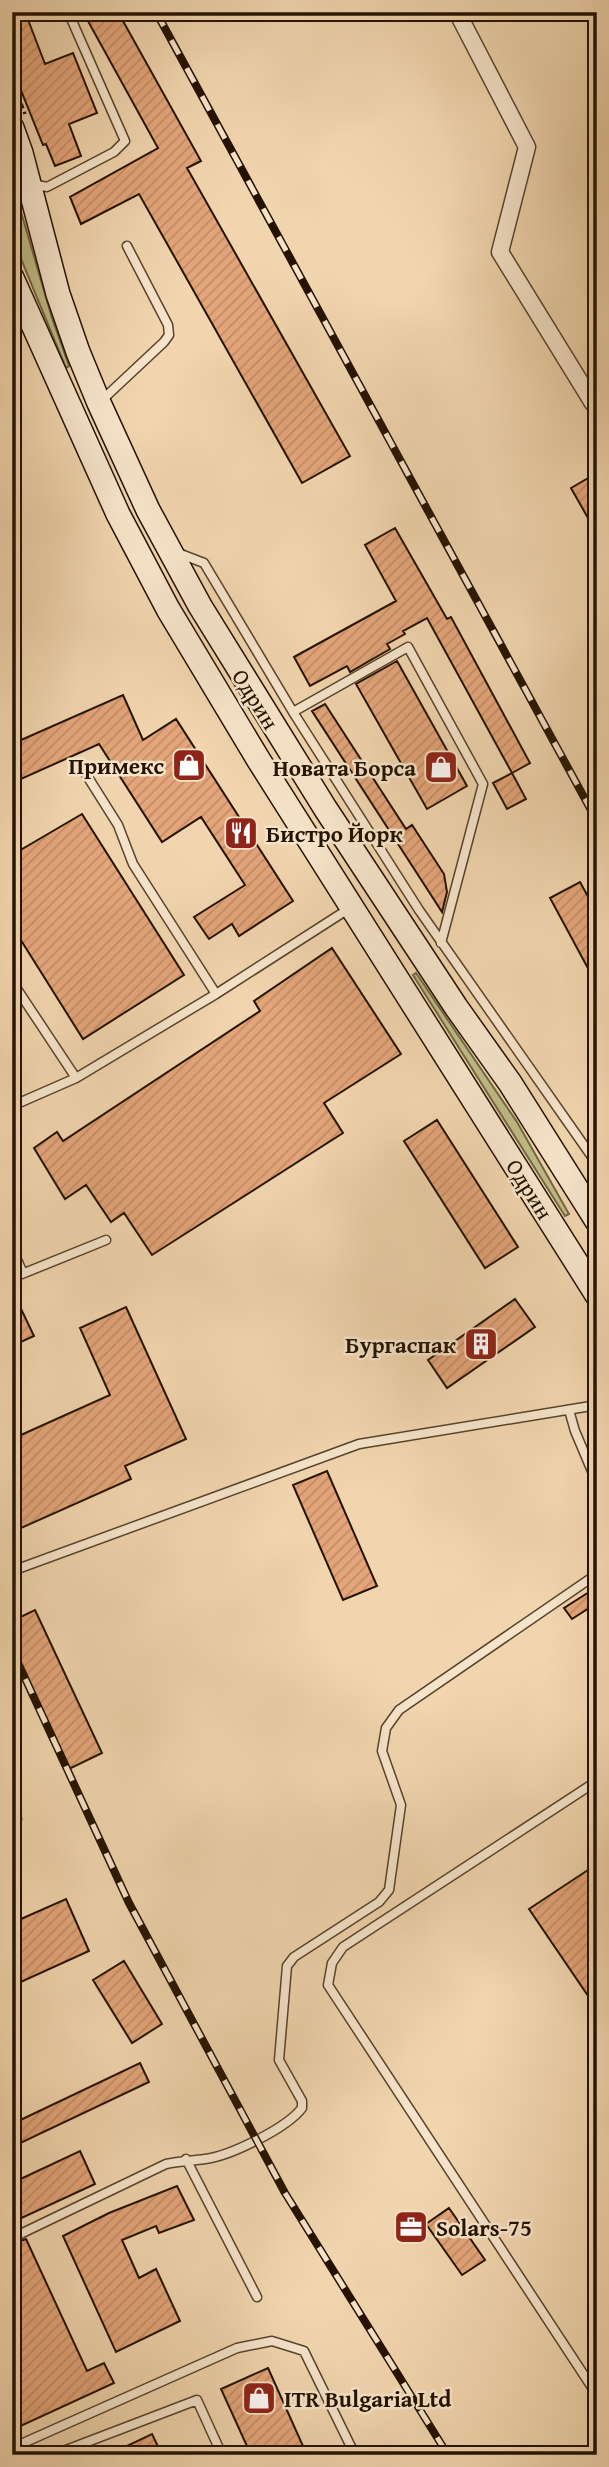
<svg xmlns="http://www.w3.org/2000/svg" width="609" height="2467" font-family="'Gentium Book Plus',serif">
<defs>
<pattern id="building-hatch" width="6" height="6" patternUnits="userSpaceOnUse" patternTransform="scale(1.75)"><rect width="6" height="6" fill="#e3a579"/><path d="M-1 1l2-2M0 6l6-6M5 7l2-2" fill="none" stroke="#c38d67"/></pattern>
</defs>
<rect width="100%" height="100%" fill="#f1d5ae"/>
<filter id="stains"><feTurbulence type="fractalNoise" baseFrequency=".00286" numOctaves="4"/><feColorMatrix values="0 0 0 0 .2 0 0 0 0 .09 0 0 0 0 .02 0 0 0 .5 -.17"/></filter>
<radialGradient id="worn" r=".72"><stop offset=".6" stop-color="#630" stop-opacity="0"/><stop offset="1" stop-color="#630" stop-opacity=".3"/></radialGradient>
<path fill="#c0bc86" stroke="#726743" stroke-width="2" d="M12,181l40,137 17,48 -3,2 -54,-131z
M416,973l101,149 52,92 -4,2 -152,-241z"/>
<path fill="url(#building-hatch)" stroke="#241200" stroke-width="2" d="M83,12h35l83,149 -14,7 163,288 -48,27 -163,-289 -58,30 -11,-27 88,-49z
M27,17l18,47 28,-11 24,60 -28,11 12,32 -26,10 -9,-22 -3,1 -31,-77v-46z
M597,473v61l-26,-46z
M395,528l52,91 4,-2 79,146 -18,10 -85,-155 -24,13 2,3 -18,10 3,5 -40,23 -3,-6 -37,20 -16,-29 102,-56 -31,-56z
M397,661l70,125 -40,23 -71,-125z
M123,695l20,45 33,-21 117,182 -54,35 -7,-12 -23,15 -15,-22 51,-32 -44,-68 -39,25 -63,-98 -87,39v-39z
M325,704l81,125 6,-4 32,49 3,18 -5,20 -130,-201z
M512,773l14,26 -19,10 -14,-26z
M82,814l102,161 -101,64 -71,-113v-71z
M580,882l17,31v72l-47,-87z
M332,948l69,106 -77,49 19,30 -191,122 -28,-42 -13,9 -25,-37 -21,14 -31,-51 23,-16 6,9 197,-130 -6,-10z
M437,1120l81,127 -33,21 -81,-127z
M12,1290l22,46 -22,10z
M515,1299l20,28 -88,61 -19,-28z
M126,1307l60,132 -61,27 6,13 -119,53v-93l98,-44 -30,-67z
M327,1471l50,115 -34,14 -50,-115z
M597,1587v16l-25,16 -8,-11z
M35,1610l67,143 -33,16 -57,-121v-27z
M597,1864v145l-68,-100z
M66,1899l23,52 -77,35v-63z
M124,1961l38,63 -30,19 -39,-63z
M140,2063l9,19 -137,65v-23z
M80,2151l15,33 -78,36 3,7 -8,4v-48z
M177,2186l17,34 -35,13 -3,-7 -34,14 17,38 17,-9 24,52 -64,31 -53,-116 46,-23z
M449,2208l36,52 -23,15 -36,-51z
M26,2239l61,132 17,-8 10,20 -102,47v-186z
M268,2368l39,87h-56l-30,-66z
M152,2434l10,21h-54z"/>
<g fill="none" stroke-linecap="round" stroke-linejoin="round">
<g stroke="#57432c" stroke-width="11">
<path id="lane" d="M32,184l15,3 67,-35 11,-11 -56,-127 -2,-2
M101,401l63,-59 5,-7 -1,-10 -41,-79
M178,553l26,10 89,149 126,198 178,254
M293,712l115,-65 75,137 -42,159
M84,771l34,54 15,39 83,130
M12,985l5,4 59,89
M12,1106l64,-28 140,-84 134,-86
M12,1249l11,24
M12,1278l94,-38
M569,1410l6,21 22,52
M12,1571l347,-127 238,-39
M597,1781l-254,166 -11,16 -4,22 269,410
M12,1821l5,-2
M186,2159l71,138
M12,2238l154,-74c14,-3 26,-3 39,-5 25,-3 82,-31 97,-51v-7l-23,-41 8,-94 7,-9 85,-55 10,-12 12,-85 -19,-54 4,-23 13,-18 198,-136
M12,2448l225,-100 35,-7 32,10 51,104
M53,2455l144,-55 25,55"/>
</g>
<g stroke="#57432c" stroke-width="19">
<path id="street" d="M457,12l70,135 -27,105 93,151"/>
</g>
<g stroke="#241200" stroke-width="26">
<path id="secondary" d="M12,128l9,25 37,141 20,58 21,51 49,107 52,96 125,202 131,199 54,76 87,138
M12,278l106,236 50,95 90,150 339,536"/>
</g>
<path stroke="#241200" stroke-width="3.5" stroke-dasharray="5 3.5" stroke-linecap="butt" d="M12,80l13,34
M589,1313l8,12"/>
<use href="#lane" stroke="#f6e4ca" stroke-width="8"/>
<use href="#street" stroke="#f6e4ca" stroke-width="16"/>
<use href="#secondary" stroke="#f6e4ca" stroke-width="23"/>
<g stroke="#241200" stroke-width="8">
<path id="rail" d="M156,12l441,809
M12,1650l117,253 156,290 163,262"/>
</g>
<use href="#rail" stroke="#f6e4ca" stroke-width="5" stroke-dasharray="16" stroke-linecap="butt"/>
</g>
<defs>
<g id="shop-square" transform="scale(1.75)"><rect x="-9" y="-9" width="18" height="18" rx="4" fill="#8f2418" stroke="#f6e4ca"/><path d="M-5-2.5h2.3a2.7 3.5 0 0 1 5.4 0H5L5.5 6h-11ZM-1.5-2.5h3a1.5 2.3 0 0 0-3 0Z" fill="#fff"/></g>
<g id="restaurant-square" transform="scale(1.75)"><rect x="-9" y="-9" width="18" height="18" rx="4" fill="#8f2418" stroke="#f6e4ca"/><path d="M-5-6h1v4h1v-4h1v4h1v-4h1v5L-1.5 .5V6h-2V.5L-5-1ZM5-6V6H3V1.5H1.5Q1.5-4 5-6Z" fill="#fff"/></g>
<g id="building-square" transform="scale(1.75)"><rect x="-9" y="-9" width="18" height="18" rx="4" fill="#8f2418" stroke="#f6e4ca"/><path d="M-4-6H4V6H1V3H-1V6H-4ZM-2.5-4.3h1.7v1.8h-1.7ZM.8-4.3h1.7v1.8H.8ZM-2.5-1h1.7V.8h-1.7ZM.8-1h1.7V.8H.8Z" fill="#fff"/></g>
<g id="office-square" transform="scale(1.75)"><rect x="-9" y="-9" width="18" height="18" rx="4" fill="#8f2418" stroke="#f6e4ca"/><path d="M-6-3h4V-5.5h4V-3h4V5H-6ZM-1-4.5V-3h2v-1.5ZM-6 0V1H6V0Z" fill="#fff"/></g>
</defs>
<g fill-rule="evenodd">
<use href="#shop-square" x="189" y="765"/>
<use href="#shop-square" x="441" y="767"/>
<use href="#restaurant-square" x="241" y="833"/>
<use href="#building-square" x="481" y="1344"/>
<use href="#office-square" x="411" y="2227"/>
<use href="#shop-square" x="259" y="2398"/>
</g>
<g text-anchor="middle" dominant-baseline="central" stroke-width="5" stroke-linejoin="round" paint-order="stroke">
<g font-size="23" fill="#241200" stroke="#f6e4ca">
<text transform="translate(256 699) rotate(58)">Одрин</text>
<text transform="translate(530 1189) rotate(58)">Одрин</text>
</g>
<g font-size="23" font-weight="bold" fill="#241200" stroke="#f6e4ca" text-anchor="end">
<text x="164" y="765">Примекс</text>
<text x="416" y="767">Новата Борса</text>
<text x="266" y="833" text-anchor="start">Бистро Йорк</text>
<text x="456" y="1344">Бургаспак</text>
<text x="436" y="2227" text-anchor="start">Solars-75</text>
<text x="284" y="2398" text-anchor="start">ITR Bulgaria Ltd</text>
</g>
</g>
<rect width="609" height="2467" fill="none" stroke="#f1d5ae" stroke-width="42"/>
<rect x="14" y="14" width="581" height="2439" fill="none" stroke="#241200" stroke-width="3.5"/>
<rect x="21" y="21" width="567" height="2425" fill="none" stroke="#241200" stroke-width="2"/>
<rect width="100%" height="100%" filter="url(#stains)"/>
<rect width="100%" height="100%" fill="url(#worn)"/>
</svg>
